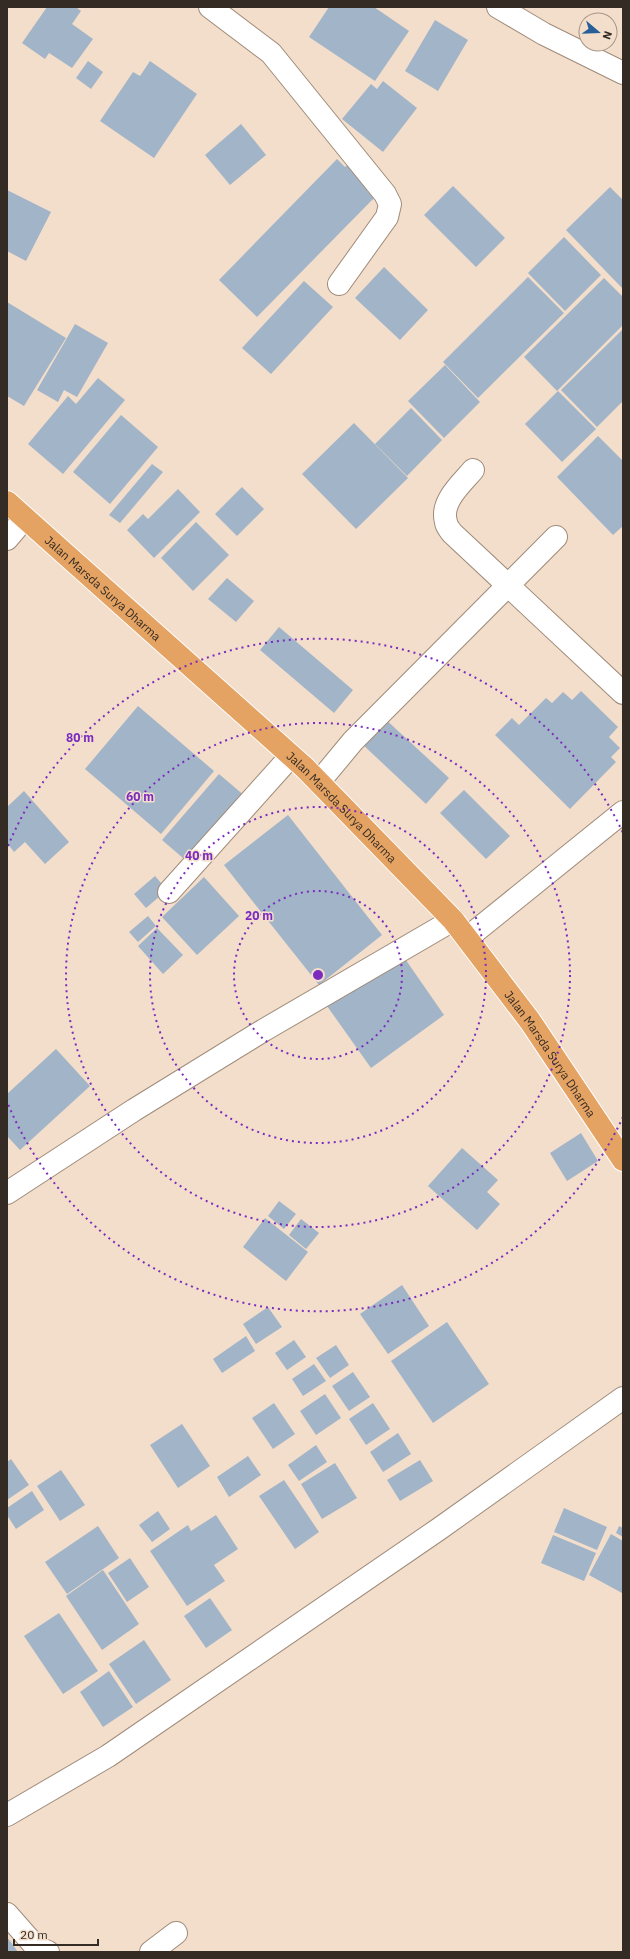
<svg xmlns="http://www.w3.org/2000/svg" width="630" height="1959" font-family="'IBM Plex Sans',sans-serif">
<rect width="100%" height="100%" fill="#f3decb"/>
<path fill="#a2b4c7" d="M47,7h29l5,4 -9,13 21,15 -21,29 -23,-15 -4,6 -23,-16z
M329,7h45l35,24 -34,50 -66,-44z
M435,20l33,20 -30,51 -33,-20z
M88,61l15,11 -12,17 -15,-11z
M150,61l47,33 -43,64 -54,-37 33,-49 7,4z
M383,81l34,27 -34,44 -41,-33 29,-35 6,5z
M241,124l25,31 -36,30 -25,-30z
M337,159l8,8 6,-5 22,23 -6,6 7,7 -117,119 -38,-37z
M453,186l52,52 -29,29 -52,-52z
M610,187l13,13v89l-57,-59z
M7,190l44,22 -25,49 -19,-10z
M564,237l37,38 -36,36 -37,-38z
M384,267l44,43 -28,30 -45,-42z
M528,277l36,36 -86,85 -35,-36z
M604,278l19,19v28l-66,66 -33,-34z
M304,281l29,26 -62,67 -29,-26z
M7,302l59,36 -42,68 -17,-10z
M75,324l33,19 -31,54 -13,-7 -6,12 -21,-12z
M623,329v72l-26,26 -36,-37z
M445,365l35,37 -36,36 -36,-37z
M98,378l27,22 -62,74 -35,-30 40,-48 8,8z
M558,391l38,38 -34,33 -37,-38z
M411,408l31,32 -35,36 -32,-32z
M121,415l37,32 -48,57 -37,-32z
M354,423l54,55 -52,51 -54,-55z
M598,436l25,25v65l-10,9 -56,-58z
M152,464l11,8 -43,51 -11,-8z
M242,487l22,22 -27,27 -22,-22z
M178,489l22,23 -46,46 -27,-28 16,-16 5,5z
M196,522l33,33 -36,36 -32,-33z
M227,578l27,23 -18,21 -28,-23z
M279,627l74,63 -19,23 -74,-63z
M581,691l37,36 -9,10 11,11 -9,9 5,5 -46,47 -75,-74 17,-17 7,7 27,-27 6,5 11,-11 9,8z
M138,706l76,65 -53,63 -76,-65z
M383,717l66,61 -23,26 -66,-62z
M219,774l27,23 -56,67 -28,-24z
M464,790l46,46 -24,23 -46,-46z
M24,791l45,51 -24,22 -20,-22 -11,10 -7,-9v-36z
M288,815l94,120 -63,50 -95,-120z
M155,876l12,14 -21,18 -12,-14z
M204,877l35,39 -42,39 -35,-38z
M148,916l8,10 -18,16 -9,-10z
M157,928l26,27 -20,19 -25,-28z
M401,953l43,62 -73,53 -44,-62z
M56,1049l34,37 -70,64 -13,-14v-42z
M581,1133l17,28 -31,20 -17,-28z
M462,1148l36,32 -11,12 13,12 -23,26 -49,-44z
M279,1201l17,13 -12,15 -16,-13z
M265,1218l43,34 -22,29 -43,-34z
M301,1219l18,14 -13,16 -17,-14z
M402,1285l27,41 -41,28 -28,-40z
M268,1307l14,20 -26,17 -13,-20z
M447,1322l42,62 -56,39 -42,-62z
M246,1336l9,15 -33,22 -9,-14z
M294,1340l12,17 -19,13 -12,-17z
M336,1345l13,20 -19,13 -14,-20z
M314,1364l12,17 -23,15 -11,-17z
M353,1372l17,25 -21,14 -17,-25z
M325,1394l16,24 -25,17 -16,-24z
M274,1403l21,31 -22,15 -21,-31z
M373,1403l17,26 -24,16 -17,-26z
M182,1424l28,42 -32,22 -28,-43z
M398,1433l13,21 -28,18 -13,-20z
M316,1445l11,17 -28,19 -11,-16z
M248,1456l13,19 -32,22 -12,-20z
M11,1459l18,26 -22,15v-38z
M420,1460l13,21 -33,20 -13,-21z
M335,1463l22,35 -35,21 -21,-35z
M61,1470l24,35 -25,16 -23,-35z
M284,1480l35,52 -24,17 -36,-53z
M32,1491l12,19 -28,19 -9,-14v-7z
M564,1508l43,19 -10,23 -43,-18z
M158,1511l12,18 -18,13 -13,-17z
M216,1515l22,34 -24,16 11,16 -38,25 -37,-55 38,-26 3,6z
M98,1526l21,32 -52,36 -22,-32z
M619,1526l4,2v9l-7,-4z
M611,1534l12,7 -1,52 -33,-18z
M553,1535l43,18 -12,28 -43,-18z
M130,1558l19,29 -22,15 -19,-29z
M103,1570l36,54 -37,26 -36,-54z
M210,1598l22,32 -26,18 -22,-32z
M59,1613l39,58 -35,23 -39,-58z
M144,1640l27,40 -35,24 -27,-40z
M109,1671l24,36 -30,20 -23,-35z
M7,1937l11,15h-11z"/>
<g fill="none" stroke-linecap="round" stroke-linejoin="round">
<g stroke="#9f8b7a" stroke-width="24">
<path id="minor" d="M210,7l61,46 114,141 5,10 -3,13 -48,67
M498,7l46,27 79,39
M473,470c-12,14 -33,32 -27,52 0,4 4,8 6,11l171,160
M7,539l17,-20
M319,782l34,-41 203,-204
M169,892l122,-136
M467,938l156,-126
M7,1193l127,-83 130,-80 189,-110
M7,1815l101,-59 331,-227 184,-131
M7,1914l29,33 12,5
M151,1952l25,-19"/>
</g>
<g stroke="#fff" stroke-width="24">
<g id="highway">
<path id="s1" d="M7,502l298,266 148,152 77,101 93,139"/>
</g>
</g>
<use href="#minor" stroke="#fff" stroke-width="22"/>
<use href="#highway" stroke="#e5a363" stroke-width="22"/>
</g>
<g fill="none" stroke="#7b2cbf" stroke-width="2" stroke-dasharray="2 4">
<circle cx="318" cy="975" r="84"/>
<circle cx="318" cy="975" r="168"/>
<circle cx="318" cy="975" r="252"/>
<path d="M623 1117A336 336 0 0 1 8 1104M8 846A336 336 0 0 1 623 833"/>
</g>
<g text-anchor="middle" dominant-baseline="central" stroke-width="3" stroke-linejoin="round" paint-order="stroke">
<g font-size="12" fill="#332b24" stroke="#f3decb">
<text stroke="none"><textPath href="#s1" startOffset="129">Jalan Marsda Surya Dharma</textPath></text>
<text stroke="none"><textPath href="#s1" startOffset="453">Jalan Marsda Surya Dharma</textPath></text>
<text stroke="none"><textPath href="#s1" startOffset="777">Jalan Marsda Surya Dharma</textPath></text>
</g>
</g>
<circle cx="318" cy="975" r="6" fill="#7b2cbf" stroke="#f3decb" stroke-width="2"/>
<g font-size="12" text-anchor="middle" font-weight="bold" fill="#7b2cbf" stroke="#f3decb" stroke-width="3" stroke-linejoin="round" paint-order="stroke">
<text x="80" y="742">80 m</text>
<text x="140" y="801">60 m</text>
<text x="199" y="860">40 m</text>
<text x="259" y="920">20 m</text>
</g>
<rect width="630" height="1959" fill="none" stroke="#332b24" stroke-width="16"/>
<g transform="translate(598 32) rotate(109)"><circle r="19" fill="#f3decb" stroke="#a69688"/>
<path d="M0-3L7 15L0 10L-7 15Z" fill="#276098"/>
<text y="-6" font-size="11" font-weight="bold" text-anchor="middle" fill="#332b24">N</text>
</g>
<path d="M14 1939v6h84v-6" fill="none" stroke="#332b24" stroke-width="2"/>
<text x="20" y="1939" font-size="12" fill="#332b24" stroke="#f3decb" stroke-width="3" paint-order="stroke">20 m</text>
</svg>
